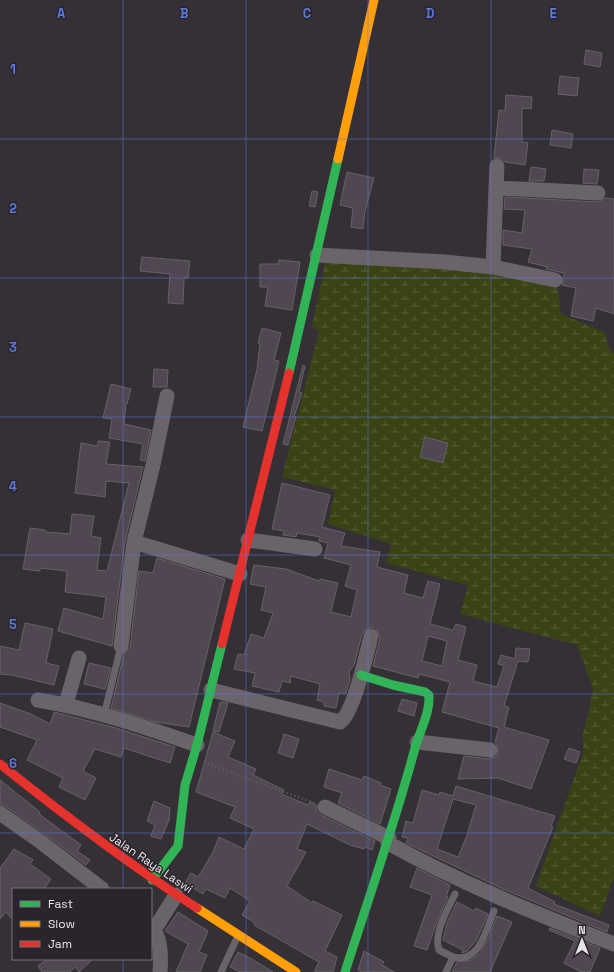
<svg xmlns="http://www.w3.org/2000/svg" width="614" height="972" font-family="'Space Grotesk',sans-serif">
<defs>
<pattern id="wetland-marsh" width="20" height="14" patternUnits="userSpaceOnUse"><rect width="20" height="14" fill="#394314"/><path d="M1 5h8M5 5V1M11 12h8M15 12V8" fill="none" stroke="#565e36"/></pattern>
</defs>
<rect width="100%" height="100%" fill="#353035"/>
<path fill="url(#wetland-marsh)" d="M326,258l159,11 73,20 3,25 43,18 7,20 3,1v524l-14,39 -64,-30 47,-133v-20l5,-17 5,-28 -16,-43 -117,-31 8,-29 -82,-22 5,-19 -63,-20 7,-34 -53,-13 37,-146 -7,-4z"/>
<path fill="#514752" stroke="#656265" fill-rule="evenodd" d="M586,50l16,3 -2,14 -16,-3z
M560,76l19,2 -2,18 -19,-2z
M506,95l26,2 -1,12 -9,-1v34l6,1 -3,22 -20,-3 -4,-4h-7l5,-48 6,1z
M552,130l21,4 -2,14 -21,-3z
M531,167l15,2 -2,12h-15z
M584,169l15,1 -2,14 -14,-1z
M347,172l27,6 -9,33 -2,18 -12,-2 2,-19 -13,-3z
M312,191l6,1 -3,15 -6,-1z
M505,197l93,5 7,-4 9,1v115l-18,-6 -3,13 -22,-5 5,-28 -14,-3 2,-12 -18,-4 1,-2 -19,-5 4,-13 -29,-4v-15l19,3 3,-23 -21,-1z
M142,257l48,4 -2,17h-4l-1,26 -15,-1 2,-29 -30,-3z
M279,260l21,2 -8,48 -27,-4 3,-19h-8v-23h18z
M262,328l19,5 -7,27 5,1 -17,70 -19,-4 14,-58 3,-25 -2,-1z
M303,365l2,1 -6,26 3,1 -8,24h2l-8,28 -5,-1z
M154,369l14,1 -1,17h-14z
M111,384l20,5 -4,15 -1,-1 -2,21 27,6 -6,31 -5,-1 3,-16 -34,-6 3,-19 -9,-1z
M425,437l23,6 -5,20 -23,-6z
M98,441l12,1 -4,22 37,3 -18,74 -13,105 -54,-15 6,-23 39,11 3,-22 -41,-5 2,-21 -27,-3v3l-17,-2 7,-41 15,2v2l25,2 2,-20 22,2 -3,20 10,2 -4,32 10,1 22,-88 -23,-2 -1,16 -30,-4 6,-50 16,3z
M282,483l48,12 -8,32 23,6 -4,13 39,6 -3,15 31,8 -4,18 19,5 5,-17 12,3 -10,40 23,6 3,-6 10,3 -8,33 19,5 -4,16 24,6 7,-21 -6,-2 3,-9 14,4 1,-11 14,1 -2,13 -10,-1 -14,45 5,1 -5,20 45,13 -18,49 -33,-11 -40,1 6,-23 25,3 8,-3 1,-9 -3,-5 4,-14 -57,-16 8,-30 -31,-8 -1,4 -45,-12 7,-28 -3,-8 -4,-3 -5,1 -6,6 -8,31 -5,7 1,8 -4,13 -1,1 -6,-1 -3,15 -12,-2v-4l-7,-2 3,-16 -29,-8 -1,7 -8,-2 -3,11 -27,-6 3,-13 -21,-4 4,-15 6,1 7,-21 13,4 9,-25 -12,-3 5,-23 -16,-3 4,-19 32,4 33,12 1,-2 18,4 -7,29 20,5 6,-27 -12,-4 6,-21 -27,-7 4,-15 -9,-2 1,-4 -23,-4 -1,4 -13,-2 1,-4 -12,-2zM428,636l19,5 -5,25 -20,-5z
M157,558l68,21 -36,148 -33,-5 -45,-14 13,-54 6,-7 9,-76 14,2z
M25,623l28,6 -7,34 13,3 -5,19 -42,-10 -12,-1v-28l19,4z
M89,663l22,5 -6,21 -21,-5z
M402,699l15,4 -3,13 -16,-5z
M220,702l8,1 -9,29 -6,-1z
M0,703l31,11 19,10 4,-12 62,16 59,19 -5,16 -46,-15 -3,9 -26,-8 -12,22 13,7 -11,22 -26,-13 4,-9 -36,-18 10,-20 -37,-13z
M213,732l22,9 -7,16 28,12 -3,6 31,15 -3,4 27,11 2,-3 6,3 1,7 4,3 54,26 -3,9 -7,-3 -1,2 -14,-4 -43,-21 -10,25 9,3 -19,34 25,17 1,-2 29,14 -17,36 12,6 -4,15h-19l5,-10 -65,-37 1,-2 -13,-8 8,-14 -20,-13 -5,10 -19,-9 -3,5 -18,-11 6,-10 7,4 15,-25 6,-15 25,12 10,-20 -24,-11 5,-11 -39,-15z
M284,734l15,5 -6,19 -15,-5z
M569,748l11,4 -4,11 -12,-4z
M329,769l33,11 2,-4 17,7 -1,2 11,4 -11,35 -42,-21 4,-10 -18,-6z
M0,780l40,32 -1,2 42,31 -4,6 13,9 -4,5 -40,-30 -41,-29 -5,-2z
M456,786l99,30 -4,10 2,1 -25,61 27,14 -1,2 55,21 -2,7 -104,-43 -97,-46 2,-5 -6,-1 4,-16 7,2 9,-33 17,5 1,-3 13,4zM453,799l23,6 -10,33 -8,19 -21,-8z
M154,801l16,7 -1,12 -8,19 -10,-3 4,-11 -8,-4z
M14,849l19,11 -3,4 21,15 -7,10h-31v31l-7,-8 -6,7v-51z
M417,868l33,17 -4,12h2l-10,22 -11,31 -13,-4 18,-51 -22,-8z
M457,902l17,9 2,-3 12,6 -12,27 -9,10 -5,2 1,-3 -20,-10 4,-17z
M178,912l30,19 -9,21 8,3 -7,17h-24l12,-28 -23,-13z
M497,916l15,6 -22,50h-38l5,-10 14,-2 9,-7 9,-16z
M550,928l50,20 -10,24h-9l-17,-9 11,-22 -26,-11z
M364,951l20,11 -2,3 12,7h-33l-3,-2z
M238,952l12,6 23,14h-33l-10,-5z
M47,959h46l-14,13 -4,-5 -5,5h-28l-4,-6z"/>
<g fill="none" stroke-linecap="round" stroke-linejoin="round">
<path stroke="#666065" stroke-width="2.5" stroke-dasharray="1 3" stroke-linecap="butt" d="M208,764l106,39"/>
<path stroke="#6a6369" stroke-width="7" d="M104,715l17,-69
M453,957c27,7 33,-28 41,-46
M221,972l16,-34
M446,972l7,-15 -14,-7c-6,-17 9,-41 16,-56"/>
<path stroke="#6a6369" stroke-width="15" d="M496,188l1,-22
M317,255l128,7 48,5 3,-79 102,5
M493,267l62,13
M167,396l-14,69 -19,77 106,32
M248,540l67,9
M121,646l13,-104
M211,690l129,32c13,-8 27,-69 31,-86
M38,700c55,9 107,27 159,45
M66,704l13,-46
M417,742l73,8
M325,807l64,31
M0,813l41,29 61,47
M388,843c72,40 149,71 226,101
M151,927c11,9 10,32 9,45
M154,930l22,-35"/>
<path stroke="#30b455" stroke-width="9" d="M289,373l49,-214
M152,880l26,-34 7,-61 12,-40 25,-101
M345,972c24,-75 50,-149 70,-224 5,-18 15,-34 14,-53l-4,-3 -32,-7 -32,-10"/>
<path stroke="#ff9f0a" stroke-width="9" d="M338,159l36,-159
M197,908l99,64"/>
<path stroke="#e5322d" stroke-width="9" d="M222,644l67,-271
M0,764c64,51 128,100 197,144"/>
</g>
<path fill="none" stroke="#5a7add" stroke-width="1" stroke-opacity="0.55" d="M123,0v889M246,0v972M368,0v972M491,0v972M0,139h614M0,278h614M0,417h614M0,555h614M0,694h614M0,833h614M123,959v13"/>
<g text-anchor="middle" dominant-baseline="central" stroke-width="3" stroke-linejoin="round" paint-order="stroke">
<g font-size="12" fill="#e7e2e8" stroke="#2c242d">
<text transform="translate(151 863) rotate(34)">Jalan Raya Laswi</text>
</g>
</g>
<g font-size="13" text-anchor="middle" font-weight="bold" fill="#5a7add" stroke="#2c242d" stroke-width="3" stroke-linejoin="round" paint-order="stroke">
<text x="61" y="18">A</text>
<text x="184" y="18">B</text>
<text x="307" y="18">C</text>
<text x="430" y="18">D</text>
<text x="553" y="18">E</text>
<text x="13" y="74">1</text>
<text x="13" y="213">2</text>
<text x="13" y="352">3</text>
<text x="13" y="491">4</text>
<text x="13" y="629">5</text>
<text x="13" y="768">6</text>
</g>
<rect x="12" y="888" width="140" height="72" fill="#2c242d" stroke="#777078"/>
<rect x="20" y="901" width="20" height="6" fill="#30b455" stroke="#777078"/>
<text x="48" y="908" font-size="12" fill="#e7e2e8">Fast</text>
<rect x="20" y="921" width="20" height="6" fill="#ff9f0a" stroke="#777078"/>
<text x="48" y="928" font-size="12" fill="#e7e2e8">Slow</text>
<rect x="20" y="941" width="20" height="6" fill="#e5322d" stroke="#777078"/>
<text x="48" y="948" font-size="12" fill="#e7e2e8">Jam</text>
<g transform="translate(582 940)" stroke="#2c242d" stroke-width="3" paint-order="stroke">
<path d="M0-3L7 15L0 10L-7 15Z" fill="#e7e2e8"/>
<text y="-6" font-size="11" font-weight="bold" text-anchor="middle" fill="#e7e2e8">N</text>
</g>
</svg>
